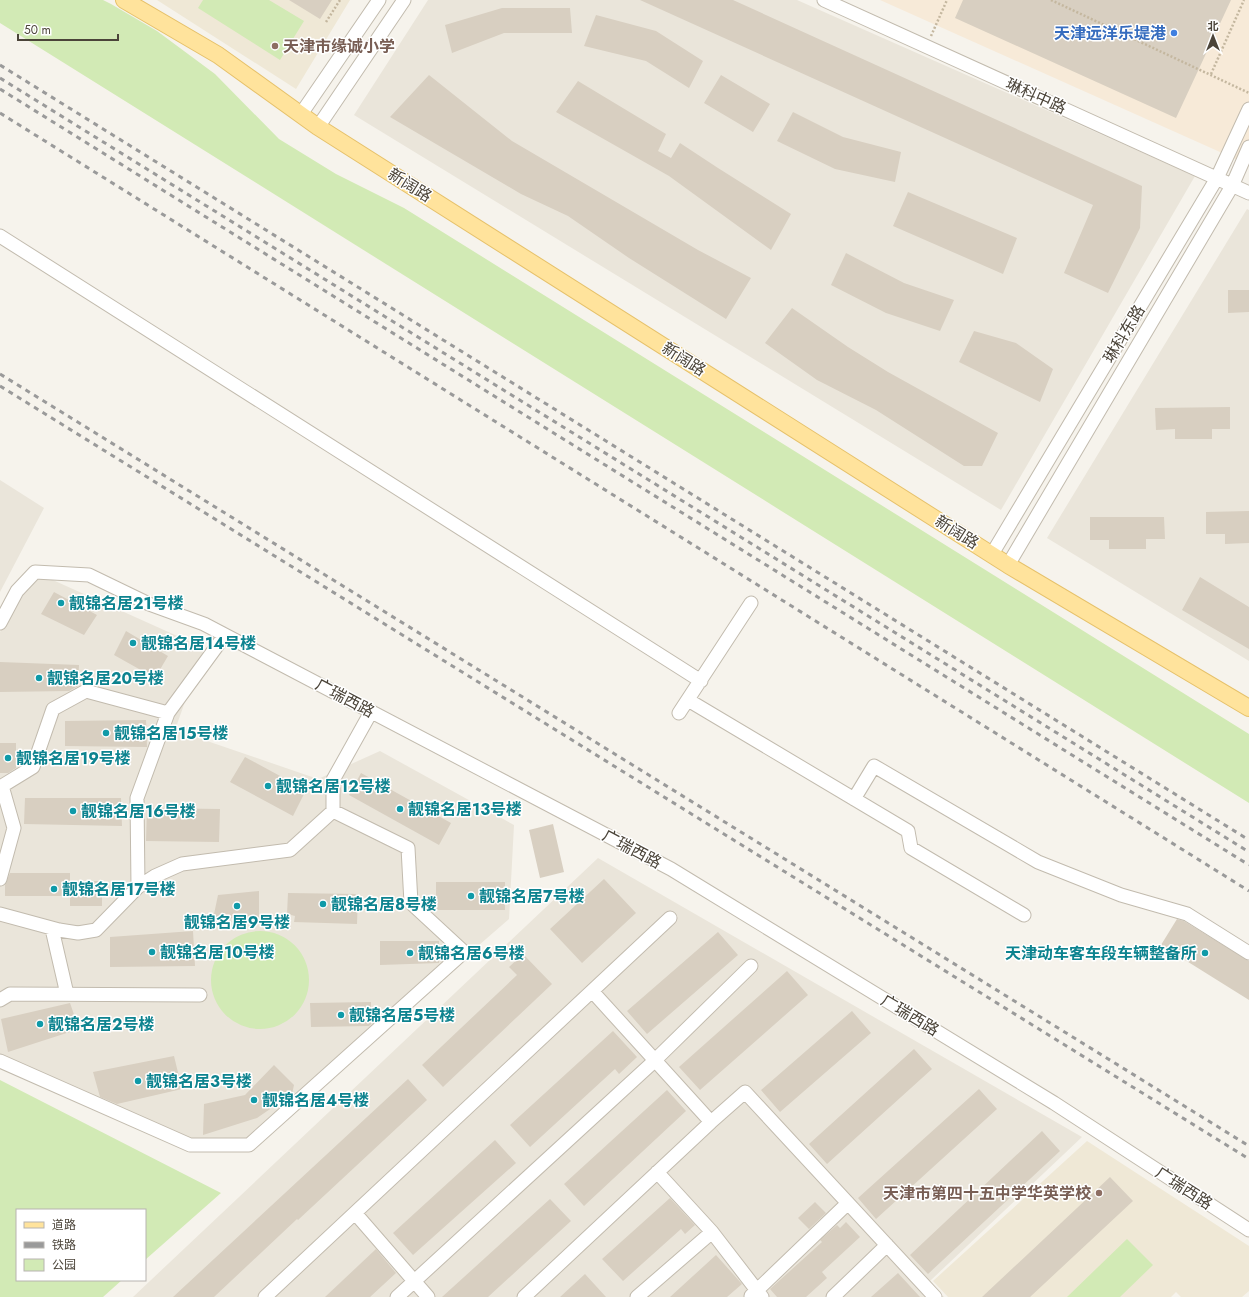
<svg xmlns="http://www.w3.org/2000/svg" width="1249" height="1297" font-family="Jost,'Noto Sans SC',sans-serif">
<rect width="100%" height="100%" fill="#f6f3ec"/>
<path fill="#eae5da" d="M428,0h369l398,176 -194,334 -647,-395z
M1247,209l2,1v451l-202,-123z
M0,480l44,28 -44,84z
M35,572l169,76 -29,82 143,49 62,-28 134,74 -5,94 -260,226h-59l-190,-84v-429z
M598,858l484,279 -152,144 14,16h-811z"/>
<path fill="#f7ead8" d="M880,0h369v165z"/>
<path fill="#efe8d6" d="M157,0h193l-54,89z
M1087,1141l162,105v45l-7,6h-61l-5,-5 -5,5h-223l-15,-16z"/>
<path fill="#d2eab5" d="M0,0h103l8,4 46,27 58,43 64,65 57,35 68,34 845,526v69l-1249,-780z
M203,0h66l35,21 -24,39 -82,-52z
M211 980a49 49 0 1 1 98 0a49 49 0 1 1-98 0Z
M0,1080l221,113 -76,67v-50h-128v70h105l-19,17h-103z
M1127,1239l26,26 -33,32h-53z"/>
<path fill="#d8cfc1" d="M289,0h43l-12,19z
M640,0h93l409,186 -2,42 -32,65 -44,-20 29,-68z
M963,0h268l-55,118 -221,-100z
M502,8h68l2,25h-68l-52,20 -7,-28z
M596,15l60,16 47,30 -14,27 -43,-27 -62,-15z
M429,75l83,66 186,109 53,28 -25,41 -97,-61 -61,-42 -47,-22 -131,-77z
M721,75l49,29 -17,28 -49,-29z
M578,81l88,53 -8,17 13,7 9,-15 38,25 73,46 -20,36 -102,-74 -113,-64z
M793,112l50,25 58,15 -6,30 -60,-13 -58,-28z
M908,192l109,46 -14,36 -110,-48z
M846,253l58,30 50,17 -14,31 -54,-18 -55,-28z
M1228,290h21v22l-21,1z
M792,308l56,39 40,25 110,61 -16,33h-18l-88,-56 -59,-30 -52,-37z
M974,331l42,12 37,26 -13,33 -81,-40z
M1230,407v22h-18v10h-37v-10l-19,1 -1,-22z
M1249,511v32l-24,1v-10h-19v-22z
M1090,517h74l1,22h-19v10h-37v-9h-19z
M1200,577l49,30v42l-67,-39z
M54,592l43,23 -13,20 -43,-21z
M126,631l42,25 -13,22 -41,-23z
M0,662l79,3 -1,21 -9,5 -69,1z
M146,720l1,27 -82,-1v-25z
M0,743h16v25l-8,5h-8z
M245,757l61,33 -13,26 -63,-34z
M361,773l90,50 -12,22 -90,-50z
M25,798h96l1,28 -98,-2z
M147,808l73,1 -1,33 -73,-1z
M553,824l11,48 -24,6 -11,-48z
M10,873h60v8h32v25h-32v-10h-65v-11z
M604,879l32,34 -54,50 -32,-34z
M436,882h69v28h-69z
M259,891v26l-46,2 5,-24z
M288,893l70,1 -1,30 -63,-2 1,-6 -8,-2z
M1177,919l7,2 65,40v39l-88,-55z
M193,931l2,35 -85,1v-30z
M718,932l20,23 -91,79 -20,-23z
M380,941h59v22l-59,2z
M523,954l29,30 -109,103 -21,-22 95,-90 -8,-8z
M787,971l21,24 -108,95 -21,-23z
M371,1002v22l-2,2 -58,1 -1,-24z
M70,1003l9,26 -71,23 -7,-33z
M852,1011l19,22 -91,79 -19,-22z
M613,1031l24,26 -18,17 -4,-5 -85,78 -20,-22z
M914,1049l18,20 -105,95 -18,-20z
M174,1056l8,33 -65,15 -17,-7 -7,-25z
M274,1065l20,20 -2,9 -35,24 -54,17 1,-31 41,-9z
M408,1079l19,21 -129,120 -1,-1 -83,78h-41z
M979,1089l18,20 -121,110 -18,-21z
M667,1090l19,21 -102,95 -20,-22z
M1042,1131l18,20 -132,123 -18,-19z
M495,1140l21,23 -103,92 -20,-22z
M1110,1177l23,24 -103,96h-48z
M670,1198l25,27 -10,9 -4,-5 -58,52 -21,-22z
M550,1199l21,22 -83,76h-46z
M815,1202l11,11 -17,16 -11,-11z
M846,1222l14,15 -38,35 5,6 -21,19h-29l-7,-8 52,-47 -2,-2 17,-15 3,3z
M376,1249l20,24 -26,24h-45z
M716,1255l26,29 -15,13h-57z
M898,1273l22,24h-49z
M585,1274l21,23h-46z"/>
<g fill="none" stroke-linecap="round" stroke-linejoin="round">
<g stroke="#c2bbae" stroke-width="15">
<path id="minor" d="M824,0l425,193
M301,114l78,-114
M318,127l86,-127
M0,236l701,445
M992,554l225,-376 32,-69
M1008,565l224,-379 17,-39
M0,623l17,-32 18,-19 54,3 60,29 55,20 467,245 383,234 195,127
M688,700l220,131 3,17 113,67
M679,713l72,-110
M854,799l20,-33 164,96 83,33 66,19 62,39
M0,879l14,-51 -12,-42 31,-19 20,-58 33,-18 82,22 57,-78
M138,887l-1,-89 31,-85
M0,914l59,16 19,3 18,-3 42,-43 17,-11 27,-12 108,-14 43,-39v-31l38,-68
M52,929l15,65
M592,991l119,131 34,-30 190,205
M0,1000l10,-6 190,1
M0,1061l190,84h59l215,-193 -53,-49 -3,-55 -75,-37
M657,1172l55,60 50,65
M355,1213l73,84
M751,1296l97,-93
M265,1297l405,-379
M397,1297l253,-232 101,-99
M524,1297l187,-175
M637,1297l75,-65
M833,1297l54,-52"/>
</g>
<g stroke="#e6c16a" stroke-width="18">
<path id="major" d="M124,0l94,55 100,72 690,438 241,143"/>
</g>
<path stroke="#c4b79f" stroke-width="2.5" stroke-dasharray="2 2" stroke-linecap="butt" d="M1051,0l198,93
M326,22l14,-22
M931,36l16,-36
M1211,74l33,-74"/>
<use href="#minor" stroke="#fff" stroke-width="13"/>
<use href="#major" stroke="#ffe39c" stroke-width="16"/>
<path stroke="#9a9a9a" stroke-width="3" stroke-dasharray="5 5" stroke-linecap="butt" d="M0,65l1249,775
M0,78l1249,774
M0,89l1249,776
M0,113l1249,778
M0,374l1249,772
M0,386l1249,773"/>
</g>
<circle fill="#3f7fe0" stroke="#fff" stroke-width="1.5" cx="1174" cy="33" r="4"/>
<g fill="#8d6e63" stroke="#fff" stroke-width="1.5">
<circle cx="275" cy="46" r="4"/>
<circle cx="1099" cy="1193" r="4"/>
</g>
<g fill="#0f9aa8" stroke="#fff" stroke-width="1.5">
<circle cx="61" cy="603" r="4"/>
<circle cx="133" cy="643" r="4"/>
<circle cx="39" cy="678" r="4"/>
<circle cx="106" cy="733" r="4"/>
<circle cx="8" cy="758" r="4"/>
<circle cx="268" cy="786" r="4"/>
<circle cx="400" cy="809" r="4"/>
<circle cx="73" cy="811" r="4"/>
<circle cx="54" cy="889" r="4"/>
<circle cx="471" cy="896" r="4"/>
<circle cx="323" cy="904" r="4"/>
<circle cx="237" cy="906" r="4"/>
<circle cx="152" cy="952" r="4"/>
<circle cx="410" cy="953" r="4"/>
<circle cx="1205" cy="953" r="4"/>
<circle cx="341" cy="1015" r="4"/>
<circle cx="40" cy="1024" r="4"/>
<circle cx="138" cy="1081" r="4"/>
<circle cx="254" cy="1100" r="4"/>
</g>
<g text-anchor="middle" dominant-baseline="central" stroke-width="3" stroke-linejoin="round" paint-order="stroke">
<g font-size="16" font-weight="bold" fill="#366cbe" stroke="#fff" text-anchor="end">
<text x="1166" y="33">天津远洋乐堤港</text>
</g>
<g font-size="16" font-weight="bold" fill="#785e54" stroke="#fff" text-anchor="start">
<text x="283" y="46">天津市缘诚小学</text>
<text x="1091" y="1193" text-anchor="end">天津市第四十五中学华英学校</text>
</g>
<g font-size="16" fill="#4b4439" stroke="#fff">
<text transform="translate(1036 96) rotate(24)">琳科中路</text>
<text transform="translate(410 185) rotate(32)">新阔路</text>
<text transform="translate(1124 334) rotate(-59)">琳科东路</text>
<text transform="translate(684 359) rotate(32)">新阔路</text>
<text transform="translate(957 532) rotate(32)">新阔路</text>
<text transform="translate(345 698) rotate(28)">广瑞西路</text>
<text transform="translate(632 849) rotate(28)">广瑞西路</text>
<text transform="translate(910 1015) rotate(31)">广瑞西路</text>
<text transform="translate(1184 1188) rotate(33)">广瑞西路</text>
</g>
<g font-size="16" font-weight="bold" fill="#0d838f" stroke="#fff" text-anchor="start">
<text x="69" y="603">靓锦名居21号楼</text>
<text x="141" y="643">靓锦名居14号楼</text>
<text x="47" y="678">靓锦名居20号楼</text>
<text x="114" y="733">靓锦名居15号楼</text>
<text x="16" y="758">靓锦名居19号楼</text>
<text x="276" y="786">靓锦名居12号楼</text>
<text x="408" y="809">靓锦名居13号楼</text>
<text x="81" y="811">靓锦名居16号楼</text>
<text x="62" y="889">靓锦名居17号楼</text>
<text x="479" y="896">靓锦名居7号楼</text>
<text x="331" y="904">靓锦名居8号楼</text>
<text x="237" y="922" text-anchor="middle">靓锦名居9号楼</text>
<text x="160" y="952">靓锦名居10号楼</text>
<text x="418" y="953">靓锦名居6号楼</text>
<text x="1197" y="953" text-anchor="end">天津动车客车段车辆整备所</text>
<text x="349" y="1015">靓锦名居5号楼</text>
<text x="48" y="1024">靓锦名居2号楼</text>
<text x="146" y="1081">靓锦名居3号楼</text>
<text x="262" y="1100">靓锦名居4号楼</text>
</g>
</g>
<rect x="16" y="1209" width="130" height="72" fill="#ffffff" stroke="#b7b4b0"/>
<rect x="24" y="1222" width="20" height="6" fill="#ffe39c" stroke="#b7b4b0"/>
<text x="52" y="1229" font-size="12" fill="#4b4439">道路</text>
<rect x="24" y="1242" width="20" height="6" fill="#9a9a9a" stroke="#b7b4b0"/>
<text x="52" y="1249" font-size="12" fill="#4b4439">铁路</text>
<rect x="24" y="1259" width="20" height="12" fill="#d2eab5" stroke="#b7b4b0"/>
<text x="52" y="1269" font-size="12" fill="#4b4439">公园</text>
<g transform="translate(1213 36)" stroke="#ffffff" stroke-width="3" paint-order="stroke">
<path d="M0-3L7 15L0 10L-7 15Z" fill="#4b4439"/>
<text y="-6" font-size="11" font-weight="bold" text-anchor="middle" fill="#4b4439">北</text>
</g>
<path d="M18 34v6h100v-6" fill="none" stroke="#4b4439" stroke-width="2"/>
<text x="24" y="34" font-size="12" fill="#4b4439" stroke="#ffffff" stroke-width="3" paint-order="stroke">50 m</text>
</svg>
